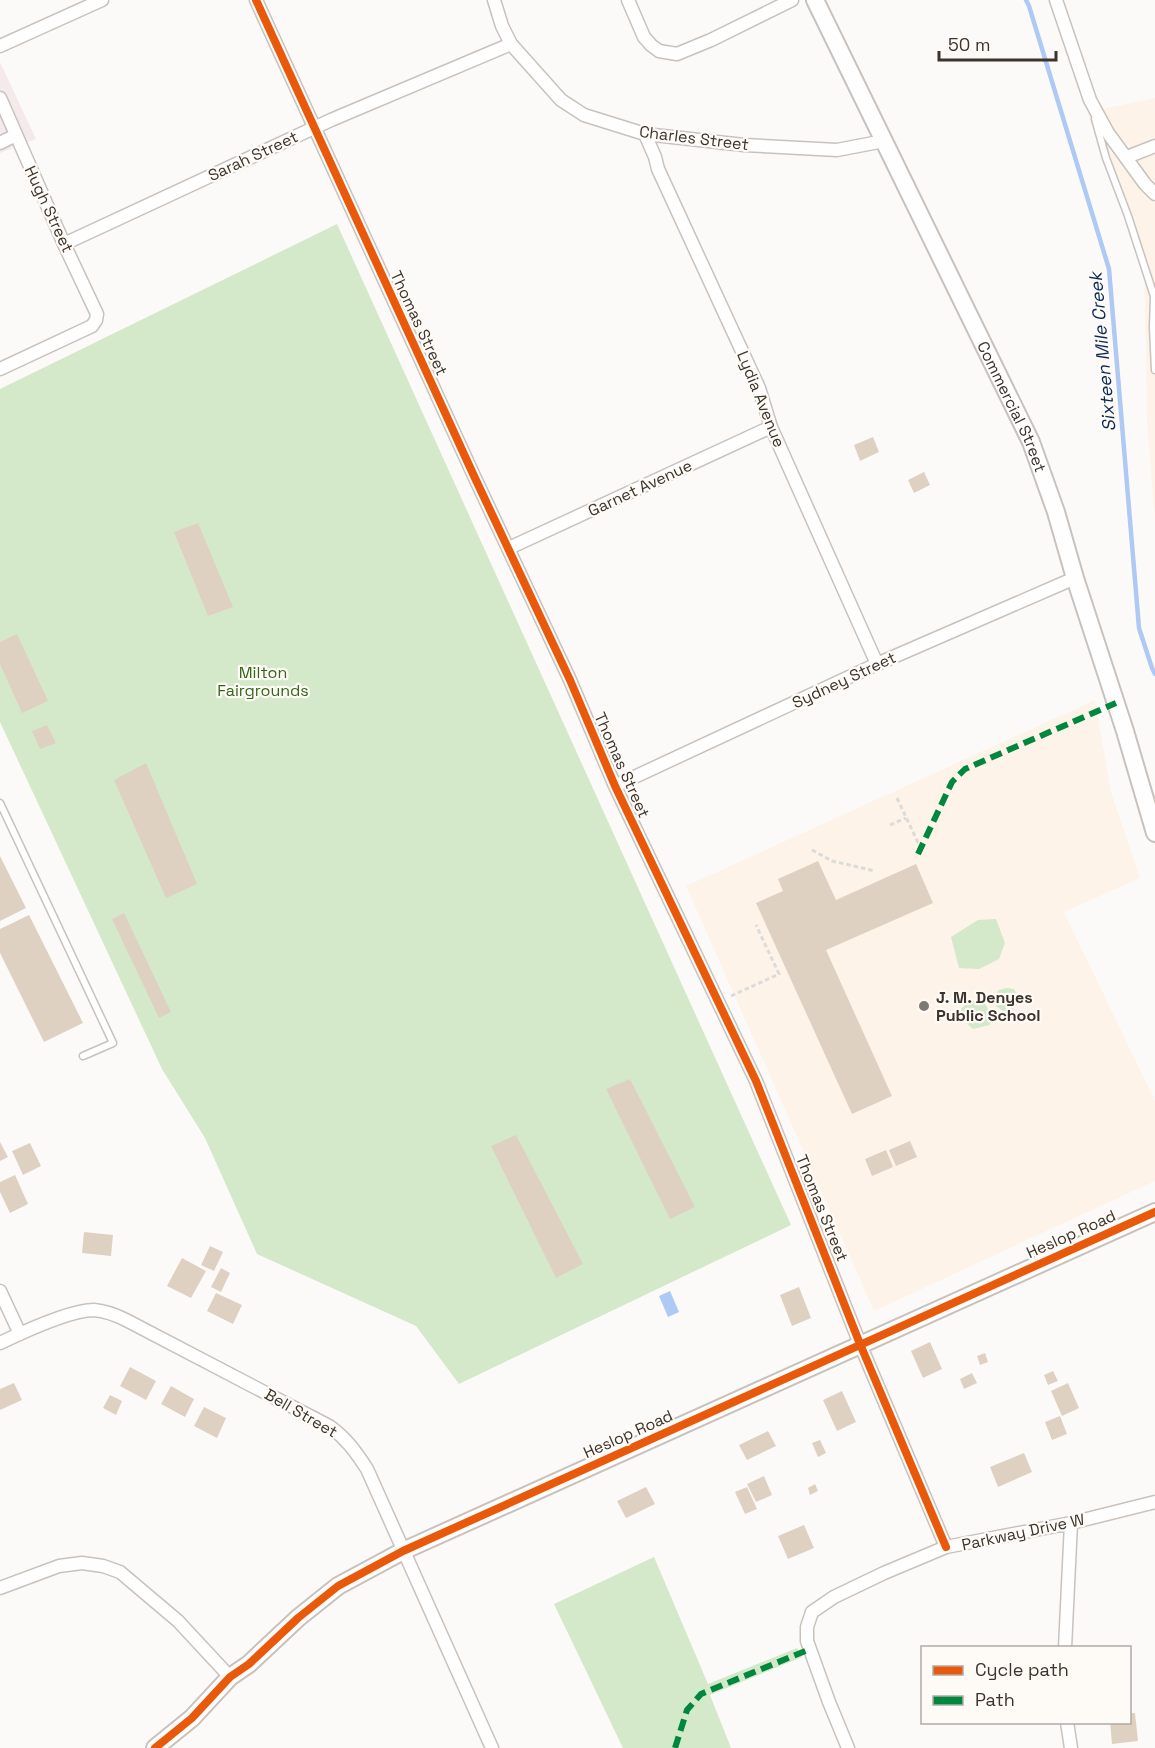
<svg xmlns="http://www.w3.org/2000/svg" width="1155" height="1748" font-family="'Space Grotesk',sans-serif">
<rect width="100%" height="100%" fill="#fcfaf8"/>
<path fill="#f4eaec" d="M0,62l36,77 -36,14z"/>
<path fill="#fdf3e9" d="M1155,98v421l-8,-95 -3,-169 -57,-143z
M1095,700l16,92 29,86 -76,34 91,189v80l-281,130 -188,-425z"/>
<path fill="#d4e8ca" d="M337,224l454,1001 -332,159 -43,-58 -159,-72 -52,-116 -43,-69 -162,-347v-333z
M996,919l9,24 -6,16 -20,10 -20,-1 -8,-31 27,-17z
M1006,988l8,1c8,13 4,18 -8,24l-10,-7v-13l3,-3z
M978,1000l5,1c5,8 10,14 7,24l-17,4 -10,-9 -2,-11 7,-7z
M654,1557l54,127 89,-36 5,9 -92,38 21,53h-108l-69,-144z"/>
<path fill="#aecaf4" d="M670,1291l9,21 -11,5 -9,-21z"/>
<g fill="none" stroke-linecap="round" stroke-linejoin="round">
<path stroke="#aecaf4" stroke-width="4.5" d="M1026,0l3,6 80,263 30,359 13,40 3,6"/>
</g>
<path fill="#dfd1c2" d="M873,437l6,15 -19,9 -6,-16z
M924,472l6,13 -16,8 -6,-13z
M198,523l35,84 -25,9 -34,-84z
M17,634l31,67 -26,12 -22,-49v-22z
M47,725l9,18 -16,6 -8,-18z
M146,763l51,121 -31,14 -52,-118z
M0,856l26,52 -26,13z
M818,861l18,39 80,-36 17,39 -107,47 66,146 -40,18 -96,-211 27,-12 -5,-12z
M124,913l47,99 -12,6 -47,-99z
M29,915l54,108 -39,19 -44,-89v-24z
M630,1079l65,128 -25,12 -64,-130z
M516,1135l67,129 -27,14 -65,-132z
M910,1141l7,16 -21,9 -7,-16z
M0,1142l8,15 -8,4z
M30,1143l11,23 -18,9 -11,-24z
M886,1150l7,17 -21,9 -7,-17z
M15,1175l13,29 -18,9 -10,-21v-10z
M84,1232l29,3 -2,21 -29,-3z
M210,1246l13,6 -9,19 -13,-6z
M182,1258l24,13 -15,27 -24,-12z
M221,1268l9,5 -9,19 -10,-5z
M799,1287l12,31 -19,8 -12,-31z
M216,1293l26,12 -9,19 -26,-13z
M930,1342l12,27 -19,9 -12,-27z
M985,1353l3,9 -8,3 -3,-9z
M130,1367l26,14 -10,19 -26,-14z
M1053,1371l5,10 -10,4 -4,-10z
M972,1373l5,10 -13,6 -4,-10z
M14,1383l8,17 -22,10v-21z
M1068,1383l11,25 -17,8 -11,-25z
M171,1386l23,13 -9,18 -24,-13z
M842,1391l14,31 -19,9 -14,-31z
M110,1395l12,6 -6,14 -13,-7z
M204,1407l22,11 -9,20 -23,-12z
M1060,1416l7,18 -15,6 -7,-18z
M768,1431l8,15 -29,14 -8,-15z
M820,1440l6,13 -8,4 -6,-14z
M1024,1453l8,19 -34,15 -8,-20z
M764,1476l8,19 -16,7 -9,-18z
M815,1484l3,7 -8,4 -2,-7z
M646,1487l9,17 -29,14 -9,-17z
M747,1487l10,22 -12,5 -10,-22z
M804,1525l10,23 -26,11 -10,-23z
M1130,1713h5l3,28 -26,3 -2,-22h20z"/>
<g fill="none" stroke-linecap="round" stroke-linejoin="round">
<g stroke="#c7c2be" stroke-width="9">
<path id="lane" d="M1095,119l11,39 22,58 26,80 -1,31 2,43
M0,803l113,240 -30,13"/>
</g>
<g stroke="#c7c2be" stroke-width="15">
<path id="street" d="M256,0l218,476 96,204 45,106 141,295 104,263 86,203
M494,0l8,26 9,18 50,56 23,15 61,19 99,11 93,5 47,-9
M628,0l16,37 7,8 8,6 18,3 34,-14 81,-40
M1056,0l34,100 18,33 37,51 10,10
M0,46l102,-46
M0,98l64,146 33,70 -1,6 -4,6 -92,43
M645,134l10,23 3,12 101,219 12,39 106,237
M0,143l16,-8
M1127,157l28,-11
M64,244l267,-124 180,-76
M509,548l262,-121
M615,786l262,-122 198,-86
M0,1291l20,43
M0,1343c23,-11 70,-33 94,-33 12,1 22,5 32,10l203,106c17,12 27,26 38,43l125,279
M0,1588l59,-22 23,-3 21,3 17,6 58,49 52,56
M1065,1648l6,-125
M1067,1722l4,26
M848,1748l-19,-46 -22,-61v-14l5,-15 22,-15 50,-24 62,-26 125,-24 84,-21"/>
</g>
<g stroke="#c7c2be" stroke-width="20">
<g id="secondary">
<path id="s1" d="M815,0l216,442 25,70 19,66 50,153 30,102"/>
<path d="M155,1748l37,-30 38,-41 19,-13 49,-46 40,-32 65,-35 752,-339"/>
</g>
</g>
<path stroke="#dbdbd9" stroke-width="3" stroke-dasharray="4.5 3" stroke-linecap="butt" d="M897,798l24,51
M890,825l16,-7
M812,850l20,11 43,10
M731,996l48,-22 -23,-49"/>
<use href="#lane" stroke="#fffefe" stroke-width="6"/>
<use href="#street" stroke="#fffefe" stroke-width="12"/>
<use href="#secondary" stroke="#fffefe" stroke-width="16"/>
<path stroke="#00873e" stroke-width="6" stroke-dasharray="12 6" stroke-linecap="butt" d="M918,854l34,-72 13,-13 151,-66
M675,1748l12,-38 14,-16 109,-45"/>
<g stroke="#fefaf6" stroke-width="11">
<path id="cycleway" d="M256,0l218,476 96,204 45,106 141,295 104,263 86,203
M155,1748l37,-30 38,-41 19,-13 49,-46 40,-32 65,-35 752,-339"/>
</g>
<use href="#cycleway" stroke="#e8590c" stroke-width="8"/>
</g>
<circle fill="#7f7973" stroke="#fefaf6" stroke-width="2" cx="924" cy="1006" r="6"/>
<g text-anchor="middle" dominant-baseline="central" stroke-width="4.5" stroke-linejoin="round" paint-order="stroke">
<g font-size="16" fill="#3c332b" stroke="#fefaf6">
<text transform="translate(694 138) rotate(7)">Charles Street</text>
<text transform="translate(253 156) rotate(-25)">Sarah Street</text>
<text transform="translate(49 209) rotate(65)">Hugh Street</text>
<text transform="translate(419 323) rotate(65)">Thomas Street</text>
<text transform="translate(761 399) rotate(68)">Lydia Avenue</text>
<text stroke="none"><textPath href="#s1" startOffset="452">Commercial Street</textPath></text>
<text transform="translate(640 488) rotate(-25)">Garnet Avenue</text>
<text transform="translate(844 680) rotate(-25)">Sydney Street</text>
<text transform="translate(622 765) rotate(66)">Thomas Street</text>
<text transform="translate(822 1208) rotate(68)">Thomas Street</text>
<text transform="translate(1071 1234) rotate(-24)">Heslop Road</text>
<text transform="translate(301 1413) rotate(30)">Bell Street</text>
<text transform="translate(628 1434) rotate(-24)">Heslop Road</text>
<text transform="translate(1023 1532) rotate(-12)">Parkway Drive W</text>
</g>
<g font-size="16" fill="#316517" stroke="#fefaf6">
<text x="263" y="672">Milton<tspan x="263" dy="18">Fairgrounds</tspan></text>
</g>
<g font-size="16" font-weight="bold" fill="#3c332b" stroke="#fefaf6" text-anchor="start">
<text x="936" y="997">J. M. Denyes<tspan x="936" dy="18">Public School</tspan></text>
</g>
<g font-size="18" font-style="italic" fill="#082957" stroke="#fefaf6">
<text transform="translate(1102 352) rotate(-95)">Sixteen Mile Creek</text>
</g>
</g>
<rect x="921" y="1646" width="210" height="78" fill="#fefaf6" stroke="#b0aaa5" stroke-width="1.5"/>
<rect x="933" y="1666" width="30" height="9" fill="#e8590c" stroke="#b0aaa5" stroke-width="1.5"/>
<text x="975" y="1676" font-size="18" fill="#3c332b">Cycle path</text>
<rect x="933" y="1696" width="30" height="9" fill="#00873e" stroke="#b0aaa5" stroke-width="1.5"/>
<text x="975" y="1706" font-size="18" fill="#3c332b">Path</text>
<path d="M939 51v9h117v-9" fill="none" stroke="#3c332b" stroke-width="3"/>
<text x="948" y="51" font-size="18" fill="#3c332b" stroke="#fefaf6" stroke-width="4.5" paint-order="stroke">50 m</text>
</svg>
